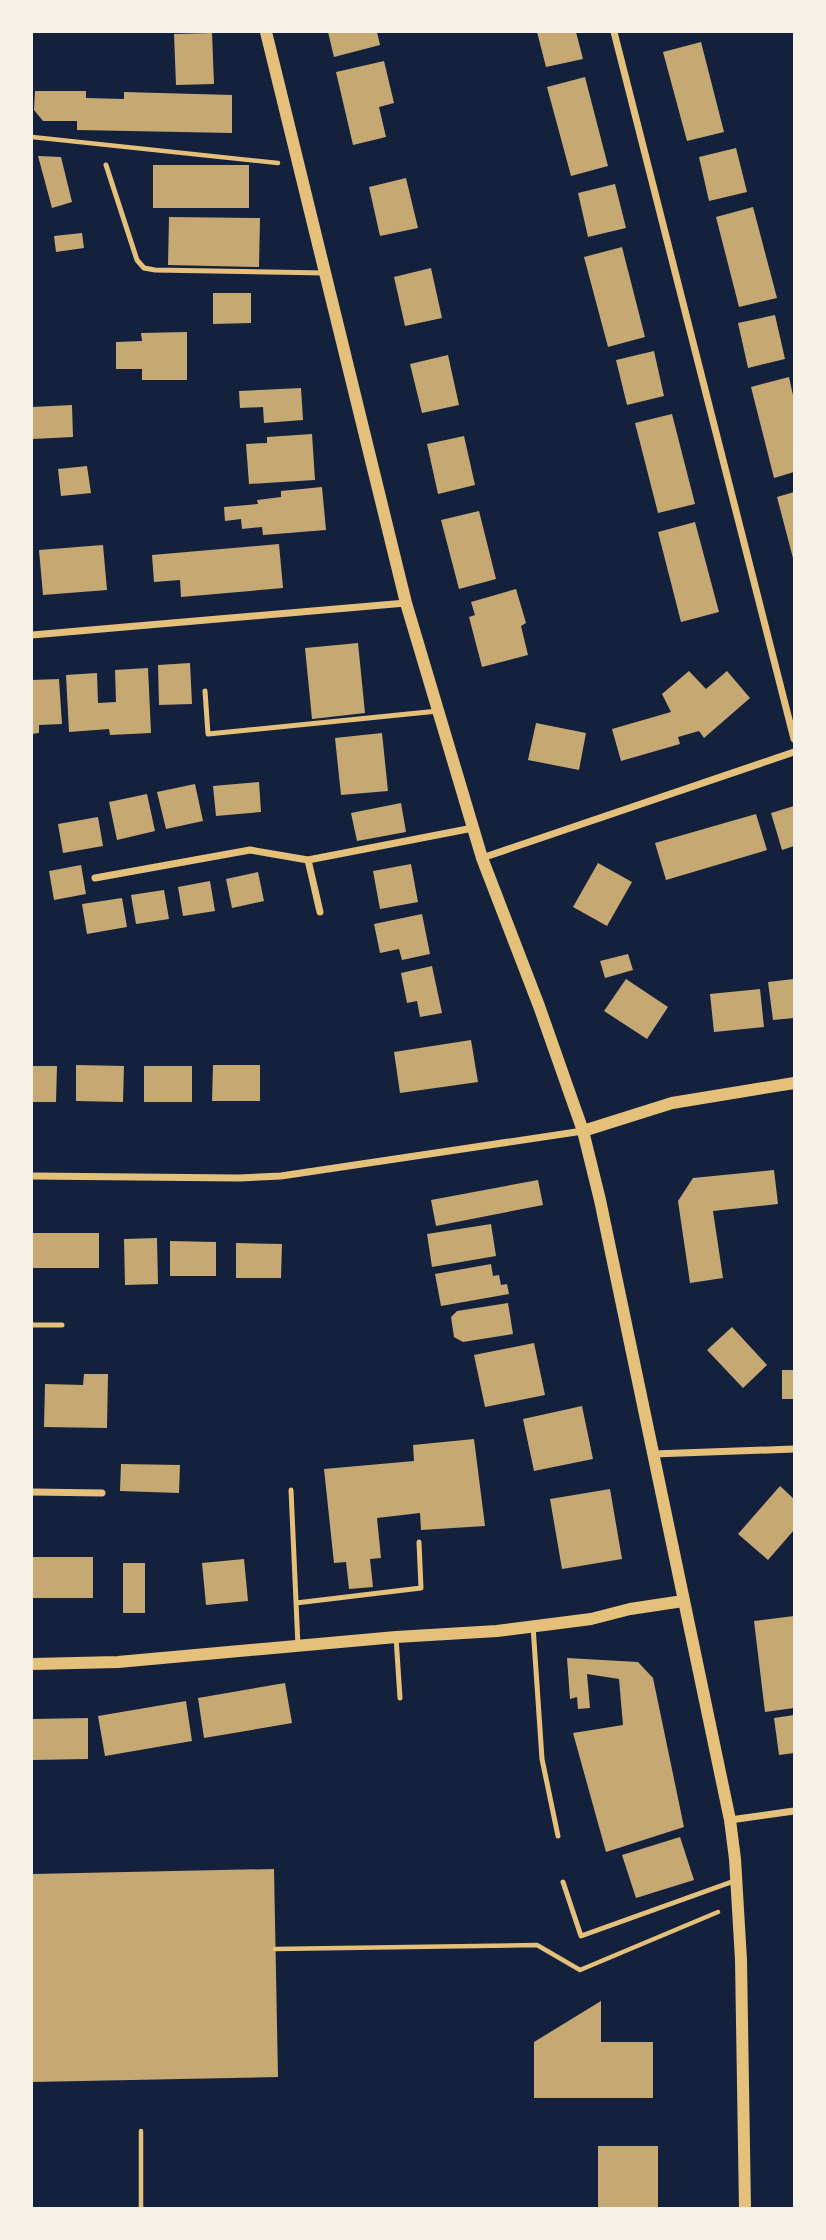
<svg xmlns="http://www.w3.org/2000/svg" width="826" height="2240" font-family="'Work Sans',sans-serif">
<rect width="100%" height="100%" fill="#14213d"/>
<path fill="#c6a872" d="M328,32h49l3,13 -46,12z
M537,32h39l7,27 -37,8z
M212,33l2,51 -38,1 -2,-51z
M701,42l23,90 -37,9 -24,-89z
M384,61l10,42 -15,4 7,30 -33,8 -17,-73z
M585,77l23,89 -37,10 -24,-89z
M35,91h51v7l38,1v-7l108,3v38l-155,-3v-9h-34l-9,-11z
M736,148l11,44 -38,9 -10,-44z
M38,156l23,1 11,45 -20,6z
M153,165h96v43h-96z
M406,178l12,50 -38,8 -11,-49z
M615,184l11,44 -38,9 -10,-44z
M753,207l24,91 -38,9 -23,-90z
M169,217l91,1 -1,49 -91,-2z
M82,233l2,15 -28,4 -2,-16z
M622,247l23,90 -37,10 -24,-90z
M431,268l11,50 -37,8 -11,-49z
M213,293h38v30l-38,1z
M775,315l10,44 -37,9 -10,-45z
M187,332v48h-45v-11h-26v-27l26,-1 -1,-8z
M654,351l10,45 -37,9 -11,-45z
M448,355l11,50 -37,8 -12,-49z
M789,377l5,23v72l-20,6 -23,-91z
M301,388l2,32 -39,3 -1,-16 -23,1 -1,-17z
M72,405l1,32 -41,2v-32z
M672,414l23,90 -37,9 -23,-90z
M312,434l3,46 -66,4 -3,-40 21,-1v-6z
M464,436l11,49 -37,9 -11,-50z
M87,466l4,27 -30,3 -3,-27z
M322,487l4,43 -63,5 -1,-8 -20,2 -1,-10 -16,2 -1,-14 34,-3 -1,-4 24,-3v-6z
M794,492v70l-17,-65z
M479,511l17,68 -37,10 -18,-69z
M695,522l24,90 -38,10 -23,-90z
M279,544l4,44 -102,9 -1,-17 -26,2 -2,-27z
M103,545l4,45 -64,5 -4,-45z
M516,589l10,34 -5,3 7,29 -46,12 -13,-50 6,-2 -4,-13z
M358,643l7,70 -53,6 -7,-71z
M190,663l2,41 -33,1 -1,-40z
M148,668l3,65 -41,2 -1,-6 -40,3 -3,-57 31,-2 1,30 18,-1 -1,-32z
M689,671l17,18 21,-18 23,27 -46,40 -5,-7 -21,6 2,7 -59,17 -9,-32 59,-17 -9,-18z
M59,679l3,45 -23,1v8l-7,1v-26l1,-1 -1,-27z
M536,723l50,10 -7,37 -51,-10z
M382,733l6,58 -47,4 -6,-57z
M259,782l2,30 -45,4 -3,-30z
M195,784l8,37 -37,8 -9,-37z
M147,794l8,37 -38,9 -8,-38z
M401,803l5,29 -49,9 -6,-28z
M794,806v40l-12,4 -11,-37z
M756,814l11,36 -101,30 -11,-37z
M98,817l5,29 -40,7 -5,-29z
M598,863l34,19 -25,44 -34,-19z
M411,864l7,38 -38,7 -7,-38z
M81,865l5,29 -32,6 -5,-29z
M258,872l6,29 -32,7 -6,-29z
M210,881l5,30 -32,5 -5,-29z
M164,890l5,29 -33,5 -5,-29z
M122,898l5,29 -40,7 -5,-30z
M422,914l8,40 -28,6 -3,-11 -19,4 -6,-29z
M628,954l5,16 -28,8 -5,-17z
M432,966l10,47 -22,4 -3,-16 -10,2 -6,-30z
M626,979l42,28 -21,32 -43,-28z
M794,979v39l-21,2 -5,-38z
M760,989l4,38 -50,5 -4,-38z
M471,1040l7,42 -78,11 -6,-41z
M76,1065l48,1 -1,36 -47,-1z
M213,1065h47v36h-48z
M32,1066h25l-1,36h-24z
M144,1066h48v36h-48z
M774,1170l4,34 -65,7 10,67 -33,5 -12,-82 15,-23z
M538,1180l5,25 -107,21 -5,-26z
M491,1224l5,32 -64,11 -5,-33z
M32,1233h67v35h-67z
M157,1238l1,46 -33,1 -1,-46z
M170,1241l46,1v34h-46z
M236,1243l46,1 -1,34h-45z
M491,1264l2,12 6,-1 2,10 6,-1 2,10 -68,12 -6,-32z
M508,1303l5,31 -50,8 -9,-5 -3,-20 6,-6z
M732,1327l35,38 -24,23 -36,-38z
M534,1343l11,52 -60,12 -11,-52z
M782,1370h12v29h-12z
M84,1374h24l-1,54 -63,-1 1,-43 38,1z
M582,1406l11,53 -59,12 -11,-52z
M474,1439l11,87 -64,4 -1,-17 -43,5 4,40 -11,1 3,28 -24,2 -3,-27 -12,1 -10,-94 90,-8 -1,-16z
M121,1464l59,1 -1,28 -59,-2z
M780,1486l14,13v31l-26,30 -30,-26z
M610,1489l12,70 -60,10 -12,-70z
M32,1557h61v41h-61z
M244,1559l4,42 -42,4 -4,-42z
M123,1563h22v50h-22z
M794,1616v92l-29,4 -11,-91z
M567,1658l71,4 15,16 31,149 -78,25 -33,-119 50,-8 -4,-46 -32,-5 3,34 -12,1 -1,-12 -7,2z
M285,1683l7,40 -88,15 -6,-40z
M186,1701l6,40 -87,15 -7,-40z
M794,1715v38l-15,2 -5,-37z
M88,1718v41l-56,1v-41z
M680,1837l14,43 -58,18 -14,-43z
M274,1869l4,208 -246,5v-208z
M601,2001v41h52v56h-119v-56z
M598,2146h60v62h-60z"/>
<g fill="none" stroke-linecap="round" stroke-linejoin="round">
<path stroke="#e5c07b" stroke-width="4.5" d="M32,137l246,26
M275,1949l262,-4 43,25 138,-58
M141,2131v77"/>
<path stroke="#e5c07b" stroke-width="5" d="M106,165l31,95 7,8 11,2 170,3
M205,691l3,43 230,-23
M32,1325h30
M291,1490l7,156
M296,1603l125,-15 -2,-46
M533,1626l9,133 16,77
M396,1637l4,61
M563,1882l18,54 156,-56"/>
<path stroke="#e5c07b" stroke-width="7" d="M614,32l180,707
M32,635l374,-32
M482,858l312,-106
M308,860l12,52
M95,878l155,-28 58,10 165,-32
M32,1176l207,2 42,-2 302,-45
M653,1454l141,-5
M32,1492l70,1
M730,1820l64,-9"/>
<path stroke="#e5c07b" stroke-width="12" d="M266,32l140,571 76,255 57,148 44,125 17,69 130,620 5,39 6,101 4,248
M583,1131l89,-28 122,-20
M32,1664l86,-2 278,-25 101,-6 94,-12 39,-10 53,-8"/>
</g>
<rect width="826" height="2240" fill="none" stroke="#f6f1e7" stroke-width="66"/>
</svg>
